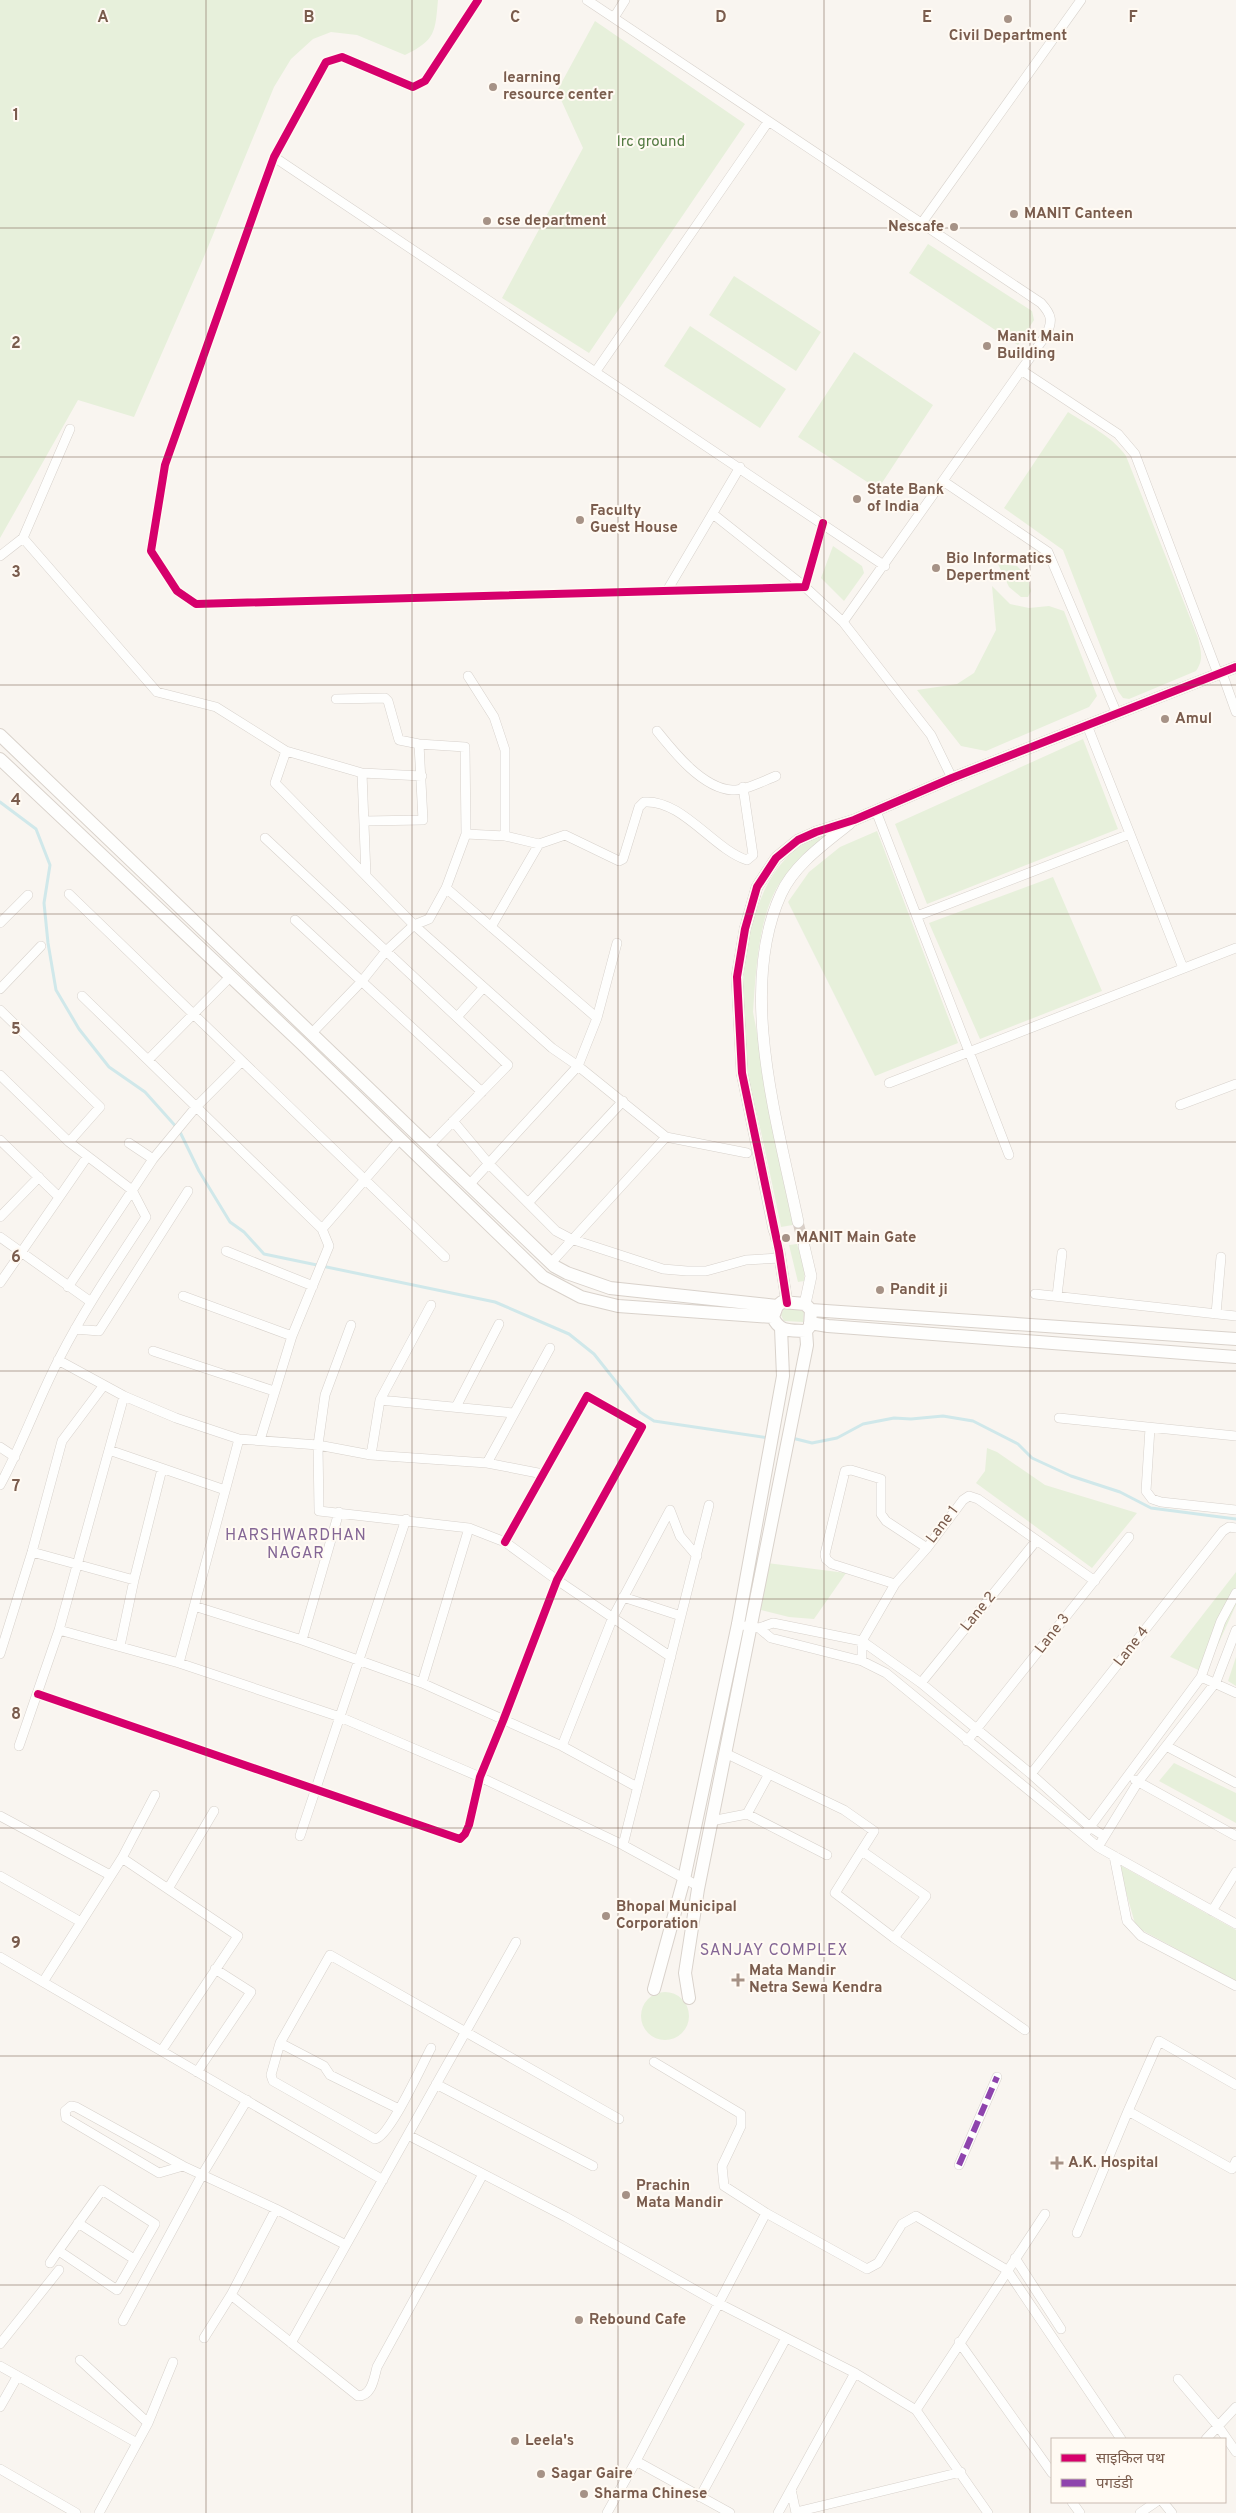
<svg xmlns="http://www.w3.org/2000/svg" width="1236" height="2513" font-family="Overpass,'Noto Sans Devanagari',sans-serif">
<rect width="100%" height="100%" fill="#f9f5f0"/>
<path fill="#e7f0db" d="M0,0h438c-3,32 -2,40 -33,55l-48,-20 -26,-3 -18,7 -22,20 -17,28 -71,172 -69,158 -56,-17 -78,138z
M595,21l150,103 -156,229 -87,-55 81,-150 -26,-57z
M928,244l104,67 2,9 -16,25 -109,-72z
M734,276l87,56 -25,39 -87,-56z
M690,326l96,63 -26,39 -96,-62z
M854,352l79,53 -55,84 -80,-52z
M1068,412c20,13 44,24 58,44l72,182c3,14 6,21 -2,33l-67,28 -6,-1 -5,-7 -55,-141 -59,-42z
M833,546l29,20 2,7 -20,28 -23,-23z
M998,564l19,2 10,10 4,15 -3,6h-7l-12,-10z
M992,586l18,18 19,4 20,-2 15,5 33,85 -8,11 -103,44 -25,-5 -44,-56 40,-6 17,-11 22,-43z
M1083,739l35,90 -191,75 -32,-80z
M877,831l81,212 -83,33 -87,-174 21,-30 31,-25z
M833,832c-15,15 -34,28 -48,44 -27,32 -29,96 -32,136l40,213 -12,2c-7,-34 -14,-69 -22,-104 -5,-21 -11,-42 -14,-63 -8,-74 -3,-208 88,-228z
M1053,877l49,114 -122,48 -51,-116z
M797,1244l8,25 -1,12 -6,1 -9,-37z
M784,1308l20,3 -1,11 -19,-1 -3,-6z
M987,1448l10,4 48,33 92,28 -45,55 -116,-85 9,-12z
M767,1563l79,10 -32,46 -25,-2 -28,-7z
M1236,1572v33l-31,68 -35,-16z
M1236,1657v29l-8,-5z
M1174,1763l62,30v30l-77,-42z
M1118,1864l118,66v51l-100,-54z
M641 2016a24 24 0 1 1 48 0a24 24 0 1 1-48 0Z"/>
<g fill="none" stroke-linecap="round" stroke-linejoin="round">
<path stroke="#d0e8ea" stroke-width="3" d="M0,802l36,27 14,36 -6,38 4,40 8,47 23,39 30,38 36,25 34,38 20,41 31,51 14,10 20,22 231,48 74,32 25,20 46,58 14,9 115,17
M792,1438l20,5 25,-5 26,-14 31,-6 17,1 32,-3 30,5 45,23 14,14 39,18 49,16 31,16 85,11"/>
<path stroke="#d9cfc7" stroke-width="11" stroke-dasharray="11 5.5" stroke-linecap="butt" d="M798,1222l6,24
M774,1230l5,21"/>
<g stroke="#d7d1cb" stroke-width="10">
<path id="minor" d="M478,0l-53,81 -12,6 -71,-30 -16,5 -52,95 -12,33 -97,275 -14,86 26,40 19,13 609,-17 18,-64
M587,0l454,303c11,12 12,18 5,32l-203,287
M615,16l10,-16
M274,157l611,409
M921,224l160,-224
M1021,370l97,64 17,20 83,220
M596,371l172,-249
M943,481l105,71 69,162
M713,514l92,73 38,35 88,113 21,43
M23,538l134,154 59,15 70,44 76,22 60,3
M0,556l23,-18 47,-109
M668,589l72,-122
M1222,673l14,39
M468,676l26,41 11,33v86
M1087,725l96,243
M657,731c16,20 45,57 75,59 13,1 31,-9 44,-14
M286,751l-11,32 139,142 138,123 26,18 88,71 81,16
M362,773l4,103
M876,811l133,344
M364,821l59,-1 -4,-76
M466,834l39,2 34,8 26,-9 54,26 4,-2 16,-52 5,-5c38,-3 69,47 103,58l6,-5 -10,-68
M265,838l243,227 -79,81
M446,888l151,130 -19,48 -109,119
M69,894l376,363
M917,916l213,-82
M295,920l187,172
M0,923l28,-28
M491,927l48,-83
M0,989l41,-43
M82,996l240,233 7,17 -37,90 -32,104
M0,1010l100,97 -31,35
M457,1017l26,-29
M597,1018l20,-75
M312,1033l50,-52 24,-30 28,-26 15,-6 17,-31 20,-54 -1,-87 -46,-3 -20,-4 -11,-39 -3,-3 -49,1
M148,1060l83,-84
M0,1075l69,67 63,48 14,27c-30,46 -61,91 -86,140 -22,42 -37,86 -60,128
M889,1083l347,-135
M1180,1105l56,-21
M453,1121l36,43 67,67 15,8 92,30 24,2h19l40,-11 34,-2
M0,1140l59,57
M129,1143l24,16
M528,1203l95,-102
M0,1217l39,-40
M322,1229l78,-90
M0,1237l91,65
M226,1251l87,35
M551,1263l115,-126
M0,1283l87,-126
M68,1287l85,-128 43,-52 46,-46
M1035,1294l201,22
M183,1296l109,40
M1057,1296l5,-43
M1216,1314l5,-57
M351,1325l-26,70 -7,50 1,66 150,17 36,14 52,38 114,77
M75,1329l24,2 89,-140
M153,1351l121,40
M58,1360l66,36 52,22 63,21 79,6 53,10 116,8 56,11
M380,1400l134,13
M456,1407l43,-83
M1059,1418l177,18
M1150,1428l-4,63 6,8 9,3 75,8
M0,1447l15,10
M109,1450l116,40
M371,1455l9,-55 51,-95
M487,1463l63,-115
M32,1552l102,28
M895,1584l-63,-20 -6,-5 -1,-5 20,-83 6,-1 30,9v35l5,7 41,27
M623,1597l58,19
M194,1606l108,34 120,43 140,63 75,41
M746,1626l13,2 12,10 91,23 24,12 212,174 40,-65 78,-100 20,-52
M759,1628l14,-5 89,18 59,42 110,91 59,53 14,9
M59,1630l120,33 161,54 140,60 143,68 75,41
M302,1640l37,-128
M120,1646l14,-66 28,-111
M0,1654l32,-102 30,-111 42,-56
M862,1661v-20l33,-57 32,-36 36,-48 6,-4 9,3 117,82
M179,1663l60,-224
M1201,1677l35,16
M422,1683l47,-155
M921,1683l115,-142
M38,1694l422,145 5,-5 4,-9 11,-48 23,-56 54,-141 85,-153 -55,-31 -82,146
M967,1741l162,-204
M19,1746l40,-116 65,-234
M562,1746l51,-129 57,-107 10,26 17,20
M1168,1747l68,36
M725,1753l119,57 30,21 -39,62 59,45 131,92
M1031,1774l192,-243 6,-4 7,1
M1135,1780l101,56
M747,1814l80,41
M0,1816l110,59
M711,1821l36,-7 22,-40
M1087,1831l114,-154 20,-56 15,-28
M300,1836l106,-317
M623,1845l86,-340
M1098,1847l138,77
M862,1851l64,45 -32,42
M1114,1856l13,65 14,15 95,50
M122,1858l116,78 -76,114
M0,1876l81,46
M168,1889l46,-78
M1212,1911l24,-39
M0,1957l383,223
M43,1982l79,-124 33,-63
M280,2043l-9,32 2,6 102,58c14,-1 48,-76 56,-91
M654,2062l87,52v12l-19,40 2,20 42,27 101,56 11,-6 24,-39 14,-8 91,54 114,169
M197,2072l54,-80 -36,-23
M436,2084l157,82
M399,2109l-69,-34 -6,-9 -44,-23 50,-88 289,164
M1128,2111l104,58 4,-8
M408,2135l158,82 154,87 135,69 61,37 72,103
M959,2165l38,-88
M183,2166l-107,-59 -5,-1 -6,5 1,7 93,55 24,-7 93,43 70,36
M78,2223l56,36
M1077,2233l51,-122 31,-70 77,44
M1015,2258l46,71
M50,2263l4,-6 48,-67 53,34 -38,66 -58,-39
M231,2295l127,101c14,0 16,-18 19,-29l106,-193
M123,2321l79,-146 45,-75
M204,2338l27,-43 45,-86
M959,2342l93,131
M291,2343l225,-401
M0,2344l59,-74
M80,2360l68,63
M0,2366l137,77
M1178,2379l40,47 18,26
M0,2407l17,-30
M916,2410l129,-196
M1206,2439l30,-32
M636,2461l94,52
M0,2469l76,44
M791,2489l5,24
M700,2497l86,-159
M1072,2502l8,11
M1163,2502l9,11
M796,2512l165,-40
M99,2513l49,-90 25,-61
M607,2513l29,-52 130,-248
M778,2513l77,-140
M1140,2513l16,-11"/>
</g>
<g stroke="#d7d1cb" stroke-width="12">
<path id="tertiary" d="M798,1222c-20,-98 -61,-232 -17,-328 13,-29 43,-50 68,-70
M774,1230l-32,-157 -5,-96 8,-48 12,-42 19,-29 22,-18 18,-8 38,-12 98,-42 284,-111
M804,1246l7,30 -6,28
M779,1251l8,52"/>
</g>
<g stroke="#d9d2cb" stroke-width="14">
<path id="secondary" d="M0,735l554,531 13,7 43,15 167,18
M0,759l302,285 241,233 38,20 37,9 155,11
M782,1302l23,2 6,6 -1,16 -4,5c-14,-1 -27,2 -33,-14l4,-11z
M811,1310l425,29
M810,1323l18,3 408,31
M654,1989l30,-110 54,-255 45,-248 -2,-48
M689,1998l-4,-25 13,-84 109,-544 -1,-14"/>
</g>
<use href="#minor" stroke="#fefefd" stroke-width="9"/>
<use href="#tertiary" stroke="#fefefd" stroke-width="11"/>
<use href="#secondary" stroke="#fefefd" stroke-width="12"/>
<path stroke="#8e44ad" stroke-width="6" stroke-dasharray="12 6" stroke-linecap="butt" d="M959,2165l38,-88"/>
<g stroke="#fffaf3" stroke-width="11">
<path id="cycleway" d="M478,0l-53,81 -12,6 -71,-30 -16,5 -52,95 -12,33 -97,275 -14,86 26,40 19,13 609,-17 18,-64
M787,1303l-8,-52 -37,-178 -5,-96 8,-48 12,-42 19,-29 22,-18 18,-8 38,-12 98,-42 284,-111
M38,1694l422,145 5,-5 4,-9 11,-48 23,-56 54,-141 85,-153 -55,-31 -82,146"/>
</g>
<use href="#cycleway" stroke="#d6006c" stroke-width="8"/>
</g>
<path fill="none" stroke="#7a5c4d" stroke-width="1" stroke-opacity="0.55" d="M206,0v2513M412,0v2513M618,0v2513M824,0v2513M1030,0v2513M0,228h1236M0,457h1236M0,685h1236M0,914h1236M0,1142h1236M0,1371h1236M0,1599h1236M0,1828h1236M0,2056h1236M0,2285h1236"/>
<g fill="#a69286" stroke="#fffaf3" stroke-width="2">
<circle cx="1008" cy="19" r="5"/>
<circle cx="493" cy="87" r="5"/>
<circle cx="1014" cy="214" r="5"/>
<circle cx="487" cy="221" r="5"/>
<circle cx="954" cy="227" r="5"/>
<circle cx="987" cy="346" r="5"/>
<circle cx="857" cy="499" r="5"/>
<circle cx="580" cy="520" r="5"/>
<circle cx="936" cy="568" r="5"/>
<circle cx="1165" cy="719" r="5"/>
<circle cx="786" cy="1238" r="5"/>
<circle cx="880" cy="1290" r="5"/>
<circle cx="606" cy="1916" r="5"/>
<path d="M735.5 1972.5h5v5h5v5h-5v5h-5v-5h-5v-5h5z"/>
<path d="M1054.5 2155.5h5v5h5v5h-5v5h-5v-5h-5v-5h5z"/>
<circle cx="626" cy="2195" r="5"/>
<circle cx="579" cy="2320" r="5"/>
<circle cx="515" cy="2441" r="5"/>
<circle cx="541" cy="2474" r="5"/>
<circle cx="584" cy="2494" r="5"/>
</g>
<g text-anchor="middle" dominant-baseline="central" stroke-width="4" stroke-linejoin="round" paint-order="stroke">
<g font-size="15" font-weight="bold" fill="#7a5c4d" stroke="#fffaf3" text-anchor="start">
<text x="1008" y="36" text-anchor="middle">Civil Department</text>
<text x="503" y="78">learning<tspan x="503" dy="17">resource center</tspan></text>
<text x="1024" y="214">MANIT Canteen</text>
<text x="497" y="221">cse department</text>
<text x="944" y="227" text-anchor="end">Nescafe</text>
<text x="997" y="337">Manit Main<tspan x="997" dy="17">Building</tspan></text>
<text x="867" y="490">State Bank<tspan x="867" dy="17">of India</tspan></text>
<text x="590" y="511">Faculty<tspan x="590" dy="17">Guest House</tspan></text>
<text x="946" y="559">Bio Informatics<tspan x="946" dy="17">Depertment</tspan></text>
<text x="1175" y="719">Amul</text>
<text x="796" y="1238">MANIT Main Gate</text>
<text x="890" y="1290">Pandit ji</text>
<text x="616" y="1907">Bhopal Municipal<tspan x="616" dy="17">Corporation</tspan></text>
<text x="749" y="1971">Mata Mandir<tspan x="749" dy="17">Netra Sewa Kendra</tspan></text>
<text x="1068" y="2163">A.K. Hospital</text>
<text x="636" y="2186">Prachin<tspan x="636" dy="17">Mata Mandir</tspan></text>
<text x="589" y="2320">Rebound Cafe</text>
<text x="525" y="2441">Leela's</text>
<text x="551" y="2474">Sagar Gaire</text>
<text x="594" y="2494">Sharma Chinese</text>
</g>
<g font-size="15" fill="#537a41" stroke="#fffaf3">
<text x="651" y="142">lrc ground</text>
</g>
<g font-size="15" fill="#7a5c4d" stroke="#fffaf3">
<text transform="translate(943 1525) rotate(-53)">Lane 1</text>
<text transform="translate(979 1612) rotate(-51)">Lane 2</text>
<text transform="translate(1053 1634) rotate(-52)">Lane 3</text>
<text transform="translate(1132 1647) rotate(-52)">Lane 4</text>
</g>
<g font-size="16" letter-spacing="1" fill="#846695" stroke="#fffaf3">
<text x="296" y="1536">HARSHWARDHAN<tspan x="296" dy="18">NAGAR</tspan></text>
<text x="774" y="1951">SANJAY COMPLEX</text>
</g>
</g>
<g font-size="16" text-anchor="middle" font-weight="bold" fill="#7a5c4d" stroke="#fffaf3" stroke-width="4" stroke-linejoin="round" paint-order="stroke">
<text x="103" y="22">A</text>
<text x="309" y="22">B</text>
<text x="515" y="22">C</text>
<text x="721" y="22">D</text>
<text x="927" y="22">E</text>
<text x="1133" y="22">F</text>
<text x="16" y="120">1</text>
<text x="16" y="348">2</text>
<text x="16" y="577">3</text>
<text x="16" y="805">4</text>
<text x="16" y="1034">5</text>
<text x="16" y="1262">6</text>
<text x="16" y="1491">7</text>
<text x="16" y="1719">8</text>
<text x="16" y="1948">9</text>
</g>
<rect x="1051" y="2438" width="175" height="65" fill="#fffaf3" stroke="#cabbb1"/>
<rect x="1061" y="2454" width="25" height="8" fill="#d6006c" stroke="#cabbb1"/>
<text x="1096" y="2463" font-size="15" fill="#7a5c4d">साइकिल पथ</text>
<rect x="1061" y="2479" width="25" height="8" fill="#8e44ad" stroke="#cabbb1"/>
<text x="1096" y="2488" font-size="15" fill="#7a5c4d">पगडंडी</text>
</svg>
